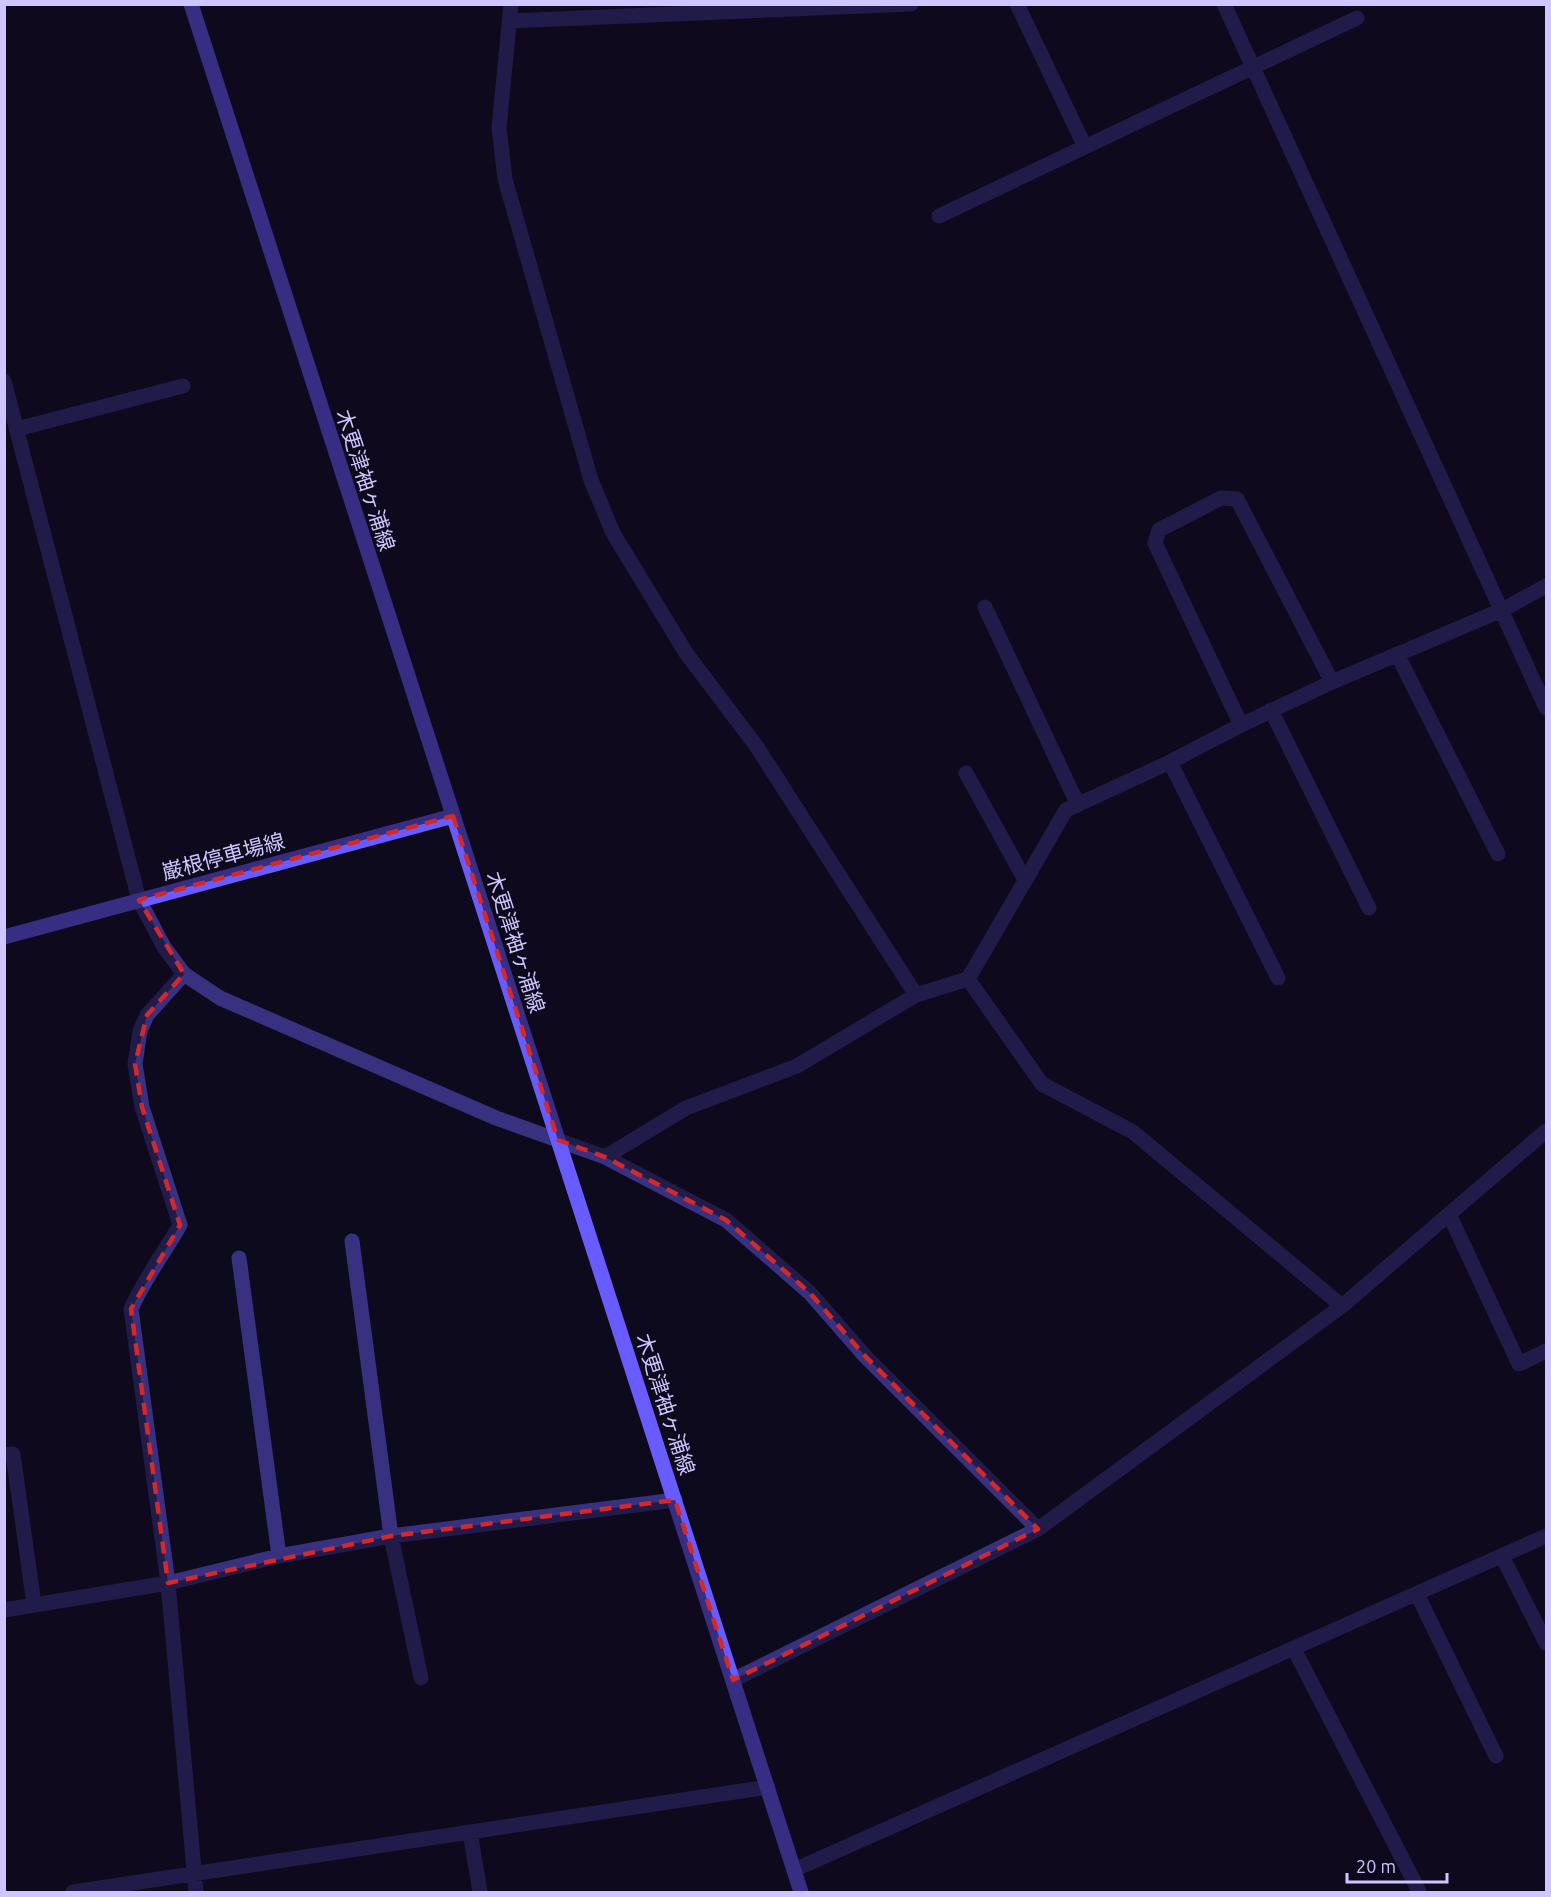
<svg xmlns="http://www.w3.org/2000/svg" width="1551" height="1897" font-family="Ubuntu,'Noto Sans JP',sans-serif">
<rect width="100%" height="100%" fill="#0e0a1d"/>
<g fill="none" stroke-linecap="round" stroke-linejoin="round">
<path stroke="#38317f" stroke-width="15" d="M511,4l-12,124 6,51 86,301 22,53 73,120 71,94 159,248
M1017,4l68,143
M1224,4l322,704
M509,21l402,-17
M939,216l418,-198
M4,381l135,519 25,47 20,27 36,24 276,120 109,39 121,63 84,73 55,63 173,173
M17,429l166,-43
M985,607l93,198
M1397,654l101,200
M1271,710l98,198
M1241,725l-86,-182 4,-13 62,-32 16,1 95,183
M1170,762l108,216
M966,773l59,107
M184,974l-37,41 -7,16 -5,33 7,43 38,118c-16,28 -36,54 -49,84l37,274 28,309
M968,979l74,105 91,48 209,174
M605,1157l81,-49 111,-42 119,-71 52,-16 98,-169 104,-48 71,-37 91,-43 170,-72 44,-24
M1449,1214l70,150 27,-13
M352,1241l39,295 30,142
M239,1258l40,298
M4,1455l9,-1 21,151
M1502,1556l44,87
M1417,1594l79,162
M4,1610l164,-27 111,-27 112,-20 284,-36
M1294,1649l125,242
M733,1680l305,-151 304,-223 204,-175
M470,1832l10,60
M794,1870l752,-334
M73,1892l695,-105"/>
<path stroke="#695cff" stroke-width="15" d="M191,4l610,1888
M4,937l449,-121"/>
</g>
<path d="M0 0H1551V1897H0ZM453,816l105,324 47,17 121,63 84,73 55,63 173,173 -305,151 -58,-180 -284,36 -223,47 -37,-274 49,-84 -38,-118 -7,-43 12,-49 37,-41 -45,-74z" fill="#0e0a1d" fill-opacity=".55" fill-rule="evenodd"/>
<path fill="none" stroke="#d62828" stroke-width="4.5" stroke-dasharray="12 8" stroke-linejoin="round" d="M453,816l105,324 47,17 121,63 84,73 55,63 173,173 -305,151 -58,-180 -284,36 -223,47 -37,-274 49,-84 -38,-118 -7,-43 12,-49 37,-41 -45,-74z"/>
<g text-anchor="middle" dominant-baseline="central" stroke-width="4.5" stroke-linejoin="round" paint-order="stroke">
<g font-size="21" fill="#cfc5ff" stroke="#0e0a1d">
<text transform="translate(366 480) rotate(72)">木更津袖ヶ浦線</text>
<text transform="translate(223 856) rotate(-15)">巌根停車場線</text>
<text transform="translate(516 942) rotate(72)">木更津袖ヶ浦線</text>
<text transform="translate(666 1404) rotate(72)">木更津袖ヶ浦線</text>
</g>
</g>
<rect width="1551" height="1897" fill="none" stroke="#cfc5ff" stroke-width="12"/>
<path d="M1347 1873v9h100v-9" fill="none" stroke="#cfc5ff" stroke-width="3"/>
<text x="1356" y="1873" font-size="18" fill="#cfc5ff" stroke="#0e0a1d" stroke-width="4.5" paint-order="stroke">20 m</text>
</svg>
